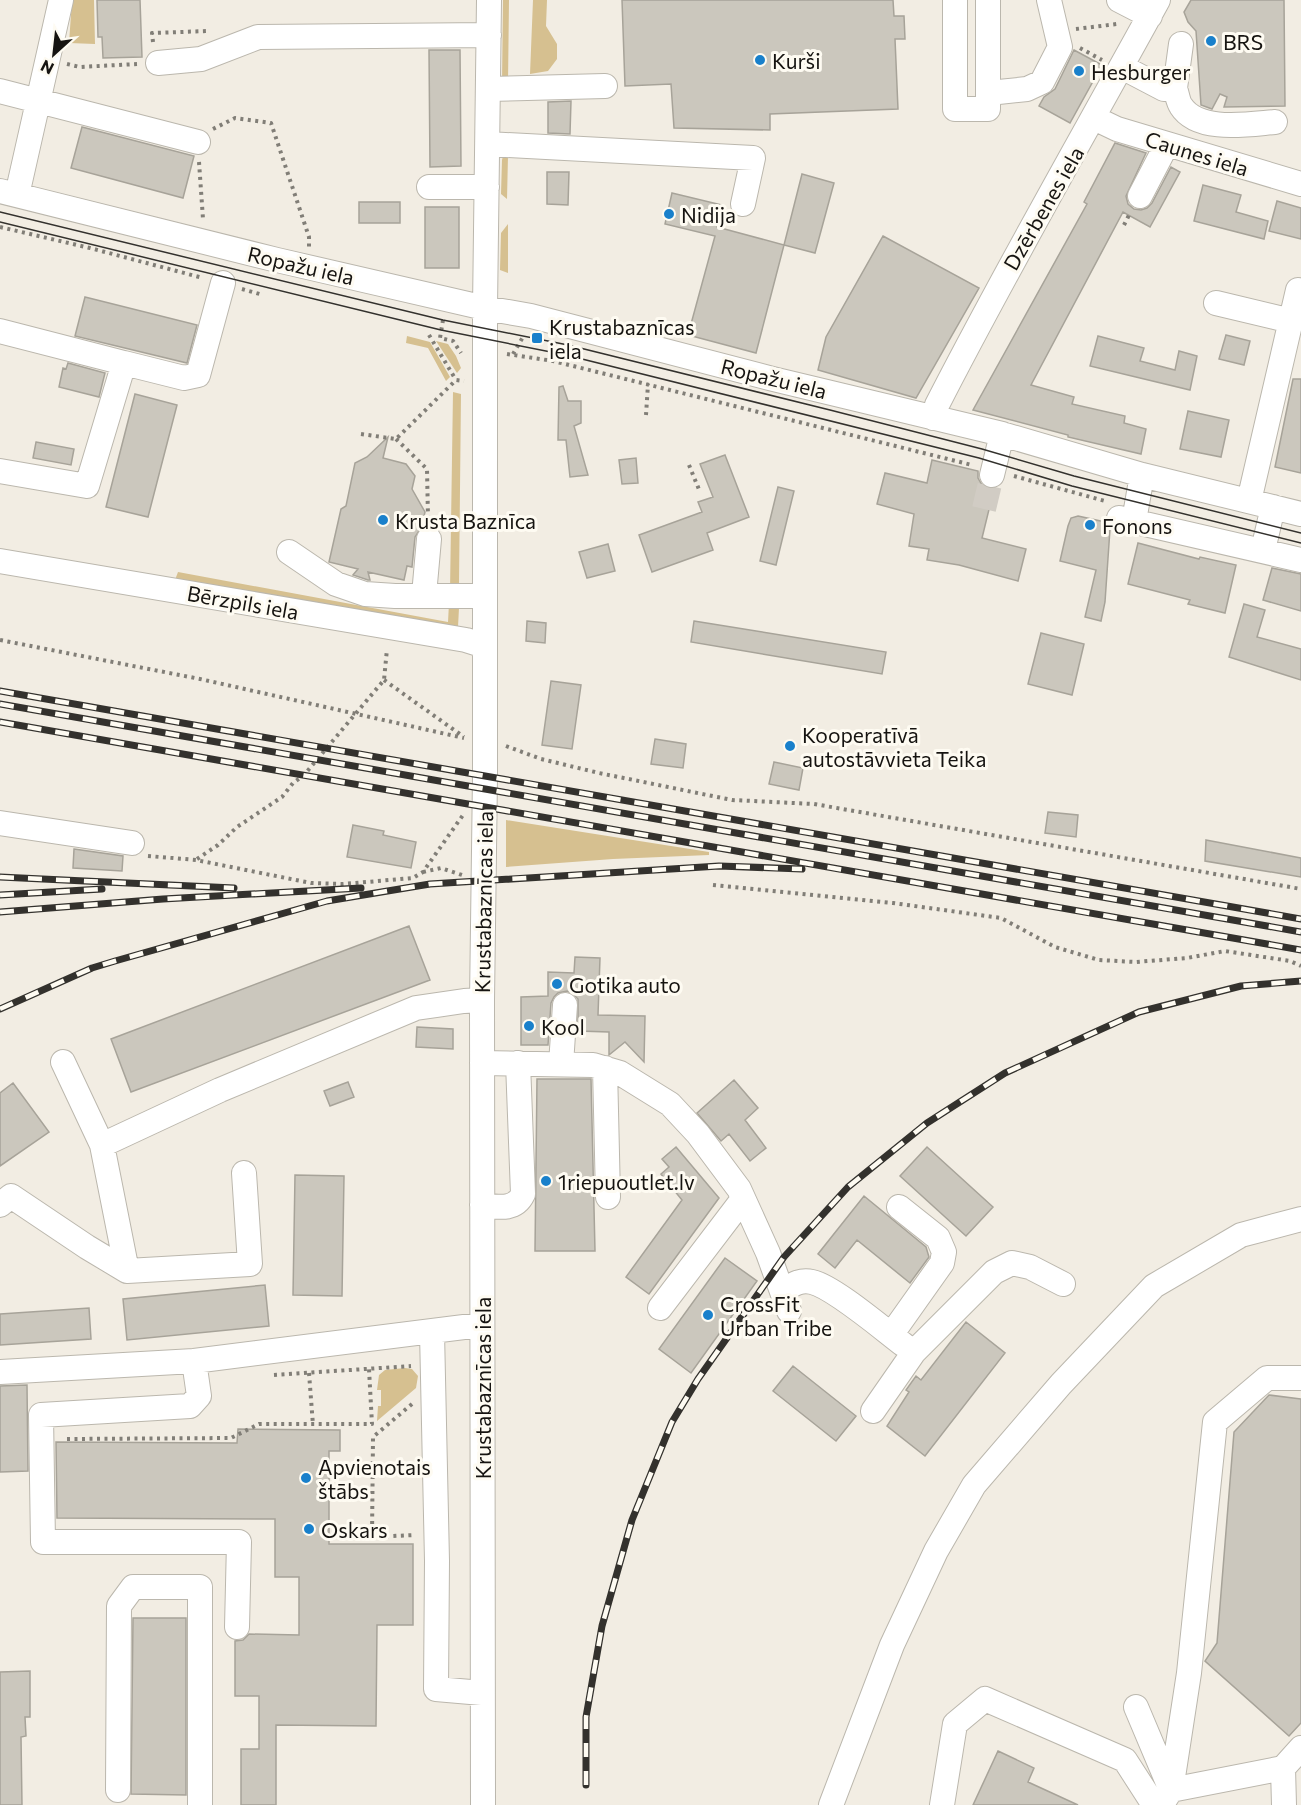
<svg xmlns="http://www.w3.org/2000/svg" width="1301" height="1805" font-family="Commissioner,sans-serif">
<rect width="100%" height="100%" fill="#f2ede3"/>
<path fill="#d6c090" d="M72,0h22l1,44 -26,-1z
M503,0h6l-1,83h-6z
M533,0h14l-1,26 11,18v15l-9,12 -18,3z
M503,156h5l-1,43 -6,-5 1,-34z
M508,224v49l-8,-3 1,-37z
M407,336l23,6 20,35 -4,4 -18,-33 -22,-5z
M436,341l12,3 8,12 5,12 -4,5z
M453,392l8,2 -2,191 -9,6z
M178,572l270,50 1,-19 10,5 -1,19 -283,-47z
M506,820l203,32v3l-96,4 -107,8z
M405,1368l7,1 6,7 -2,12 -39,33 1,-15h3v-16h-4l2,-15 6,-5z"/>
<path fill="#cbc7bd" stroke="#a7a399" stroke-width="1.5" d="M97,0h43l2,57 -39,1 -1,-21h-4z
M622,0h271l1,16h10l1,23h-10l3,70 -128,5v16l-96,-2 -3,-44 -46,2z
M1191,0h93l1,106 -61,1 3,-10 -7,-3 -8,15 -11,-4 -5,-74 -8,-9 -4,-10z
M429,50h31l1,116 -31,1z
M1074,50l28,15 -32,58 -31,-17 5,-9 11,-8z
M571,101l-1,33 -22,-1v-31z
M82,127l112,29 -11,42 -112,-30z
M1115,143l31,10 -20,43 2,8 6,5 7,1 6,-2 5,-5 19,-36 9,5 -30,55 -27,-15 -92,173 43,12 -2,7 53,12 -1,7 22,6 -5,25 -73,-17v-2l-95,-25 114,-206 -3,-2z
M547,172h22l-1,33 -21,-1z
M802,174l32,9 -19,70 -31,-8z
M1203,185l38,10 -5,17 32,9 -4,18 -70,-18z
M672,193l50,12 -5,22 67,18 -28,108 -68,-18 27,-99 -50,-12z
M1277,201l24,7v31l-32,-8z
M359,202h41v21h-41z
M425,207h34v61h-34z
M883,236l96,52 -63,110 -98,-28 8,-33z
M85,297l112,28 -10,38 -112,-27z
M1226,335l24,6 -6,24 -25,-6z
M1098,336l46,12 -4,13 35,9 4,-19 18,5 -7,34 -100,-24z
M68,363l37,10 -6,24 -40,-10 4,-19 3,1z
M1293,379h8v94l-26,-6z
M563,386l5,15h13v22l-7,3 14,49 -18,2 -4,-37h-8l1,-53z
M135,394l42,11 -29,112 -42,-10z
M1188,411l41,9 -8,37 -41,-8z
M388,437l-5,21 23,6 9,12 -3,13 13,23 -4,16 -6,9 -3,30 -5,-1 -3,14 -36,-8 2,8h-2l-15,-5 5,-6 -29,-7 12,-53 5,-3 9,-43 12,-6z
M36,442l38,7 -3,16 -38,-7z
M725,455l24,62 -42,16 6,17 -61,22 -13,-37 63,-23 -4,-10 15,-5 -13,-33z
M636,458l2,25 -16,1 -3,-24z
M932,460l46,11v7l4,7 6,4h6l-12,49 44,11 -8,32 -59,-16 -32,-5 2,-11 -20,-3 5,-32 -37,-10 8,-31 42,10z
M778,487l16,4 -18,74 -16,-4z
M1078,516l27,6 5,7 -5,73 -4,19 -16,-4 11,-47 -36,-9 8,-35 3,-8z
M1138,543l61,16 1,-2 36,8 -11,48 -37,-9 2,-4 -62,-16z
M608,544l7,27 -28,7 -8,-26z
M1272,568l29,6v37l-38,-11z
M1244,604l21,6 -8,27 44,12v31l-72,-23z
M527,621l19,2 -1,20 -19,-2z
M694,621l192,31 -4,22 -191,-32z
M1041,633l43,11 -12,51 -44,-11z
M551,681l30,4 -9,64 -30,-4z
M655,739l31,5 -3,24 -32,-4z
M774,762l29,6 -4,22 -30,-6z
M1048,812l30,3 -2,22 -31,-4z
M353,825l31,6 -1,4 33,7 -5,26 -64,-11z
M1206,840l95,18v19l-96,-16z
M74,849l49,7 -1,15 -49,-3z
M409,926l21,54 -299,112 -20,-53z
M575,957l25,1 -2,57 47,1 -1,46 -19,-20 -16,13v-23l-31,-1v-32l-5,-5 -6,-3 -9,2 -4,4 -3,6 -3,42h-27v-48l27,-1v-24l26,1z
M417,1027l36,2v20l-37,-2z
M537,1079h54l4,172h-60z
M734,1080l24,28 -13,12 21,28 -16,13 -21,-27 -8,7 -24,-28z
M348,1082l6,15 -24,9 -6,-15z
M13,1083l36,49 -49,34v-73z
M676,1147l43,51 -70,96 -23,-17 56,-77 -21,-26 8,-7 -7,-8z
M927,1147l66,60 -27,29 -66,-60z
M295,1175l49,1 -2,120 -49,-1z
M864,1196l62,51 3,10 -19,26 -53,-43 -22,28 -17,-14z
M725,1258l32,23 -66,92 -32,-24z
M265,1285l4,41 -142,14 -4,-41z
M89,1308l2,31 -91,6v-31z
M966,1322l39,31 -80,103 -38,-30 22,-34 -3,-2 10,-14 5,4z
M793,1366l63,50 -20,25 -63,-50z
M27,1385l1,86 -28,1v-86z
M1269,1395l32,4v324l-12,13 -84,-75 12,-18 17,-211z
M238,1429l102,1v21h-11v93h84v81h-36l-1,101 -100,-1v80h-35v-56h18v-53h-24v-55l8,-1 6,-6 50,1v-58h-24v-58l-218,-1 -1,-76 181,1z
M133,1618h53v177l-55,-1z
M30,1671v46h-5l1,19 -5,1 1,68h-22v-133z
M998,1751l36,17 -6,14 50,23h-105z"/>
<g fill="none" stroke-linecap="round" stroke-linejoin="round">
<path stroke="#d1ccc4" stroke-width="24" stroke-dasharray="24 12" stroke-linecap="butt" d="M984,509l8,-34"/>
<g stroke="#bbb7ad" stroke-width="26">
<path id="minor" d="M955,0v109h33v-109
M1119,0l31,16
M158,63l43,-4 57,-22 231,-2
M1122,67l42,22 11,-1 6,-44
M1175,88c2,6 3,14 6,18 17,27 68,18 94,16
M488,89l117,-3
M0,91l198,51
M989,93l38,-4 15,-7 18,-35 -11,-47
M1094,118l23,11 184,55
M488,144l265,14 -10,46
M429,187h58
M0,191l277,69 208,48 46,8 242,63 229,55 140,41 159,39
M17,195l44,-195
M1140,196l27,-52
M1216,303l75,18
M0,331l124,32 -37,123 -87,-15
M124,363l60,15 14,-3 25,-92
M933,418l4,-13c70,-137 147,-270 221,-405
M992,475l10,-41
M1249,501l49,-211
M1119,518l182,42
M1134,521l8,-46
M1263,550l10,-43
M289,552l47,32 29,10 30,2h90
M0,561l466,79 19,6
M424,595l5,-56
M0,823l132,20
M63,1062l39,83
M482,1063l111,2 27,8 50,31 28,30 41,55 29,64 21,58
M561,1064l4,-59
M605,1068l3,129
M0,1205l11,-9 76,51 40,24 -25,-126 118,-55 196,-82 48,-7 18,-1
M482,1205c16,2 33,6 41,-11l-5,-131
M127,1271l123,-7 -6,-91
M782,1291c10,-6 18,-12 30,-9 22,5 72,48 92,63
M660,1308l83,-109
M432,1332l5,229 -1,128 46,4
M891,1335l51,-72 2,-11 -6,-14 -39,-31
M194,1361l5,35 -9,10 -149,9 2,127h196l-2,85
M0,1372l194,-11 270,-34h18
M873,1411l41,-59 80,-80 18,-9 18,4 33,17
M1136,1707l35,83
M1283,1768l1,37
M118,1790l1,-184 14,-19h67v218
M1171,1790l18,-117 26,-251 52,-44h34
M1164,1801l7,-11 112,-22 18,-20
M483,1805l-1,-805 3,-224v-468l4,-308
M831,1805l61,-160 44,-94 38,-66 87,-101 93,-98 87,-51 60,-16
M942,1805l13,-81 30,-25 140,61 29,45"/>
</g>
<path stroke="#817e77" stroke-width="4" stroke-dasharray="3 4.5" stroke-linecap="butt" d="M1076,29l41,-5
M153,42l-1,-9 56,-2
M1080,48l22,12
M67,64l13,3 57,-3
M213,129l22,-11 36,5 38,114v10
M199,162l4,57
M1124,225l5,-10
M0,227l90,21 113,30
M242,289l21,6
M443,320l-3,18 13,3 8,12
M429,335l27,45
M507,354l46,7 419,104
M513,354l10,-17
M646,415l2,-31
M361,434l35,5 60,-59 8,1
M396,439l31,30 1,49
M689,465l11,27
M1014,476l91,25
M0,640l200,39 264,59
M384,680l80,57
M506,746l35,13 58,14 133,27 82,4 487,85
M148,856l48,4 115,23 32,1 70,-6 10,-6 40,-57
M197,859l21,-14 19,-18 45,-30 11,-14 11,-8 80,-95 3,-31
M423,872l18,-4 21,7
M713,885l180,18 108,15 54,29 44,13 37,2 51,-4 38,-7 65,10 11,5
M309,1373l4,52
M274,1375l137,-9
M412,1404l-39,33 -1,100 43,-2
M67,1439l164,-1 28,-14h113l-3,-55
M329,1535l43,2"/>
<use href="#minor" stroke="#fff" stroke-width="24"/>
<path stroke="#33312d" stroke-width="1.5" d="M0,212l443,108 125,25 262,65 152,39 92,27 227,57
M0,222l441,108 125,25 413,103 93,28 229,57"/>
<g stroke="#33312d" stroke-width="7">
<path id="rail" d="M0,691l1301,228
M0,704l1301,228
M0,722l1301,228
M0,877l234,11
M0,895l102,-6
M0,912l163,-13 198,-11
M0,1009l92,-41 23,-7 212,-60 103,-17 289,-18 83,3
M586,1785v-68l16,-91 30,-106 40,-98 26,-43 86,-122 64,-70 79,-64 78,-50 134,-61 102,-26 60,-5"/>
</g>
<use href="#rail" stroke="#fefbf2" stroke-width="4.5" stroke-dasharray="14" stroke-linecap="butt"/>
</g>
<g fill="#1980cb" stroke="#fefbf2" stroke-width="2">
<circle cx="1211" cy="41" r="6"/>
<circle cx="760" cy="60" r="6"/>
<circle cx="1079" cy="71" r="6"/>
<circle cx="669" cy="214" r="6"/>
<rect x="531" y="332" width="12" height="12" rx="3"/>
<circle cx="383" cy="520" r="6"/>
<circle cx="1090" cy="525" r="6"/>
<circle cx="790" cy="746" r="6"/>
<circle cx="557" cy="984" r="6"/>
<circle cx="529" cy="1026" r="6"/>
<circle cx="546" cy="1181" r="6"/>
<circle cx="708" cy="1315" r="6"/>
<circle cx="306" cy="1478" r="6"/>
<circle cx="309" cy="1529" r="6"/>
</g>
<g text-anchor="middle" dominant-baseline="central" stroke-width="6" stroke-linejoin="round" paint-order="stroke">
<g font-size="21" fill="#161411" stroke="#fefbf2" text-anchor="start">
<text x="1223" y="41">BRS</text>
<text x="772" y="60">Kurši</text>
<text x="1091" y="71">Hesburger</text>
<text x="681" y="214">Nidija</text>
<text x="549" y="326">Krustabaznīcas<tspan x="549" dy="24">iela</tspan></text>
<text x="395" y="520">Krusta Baznīca</text>
<text x="1102" y="525">Fonons</text>
<text x="802" y="734">Kooperatīvā<tspan x="802" dy="24">autostāvvieta Teika</tspan></text>
<text x="569" y="984">Gotika auto</text>
<text x="541" y="1026">Kool</text>
<text x="558" y="1181">1riepuoutlet.lv</text>
<text x="720" y="1303">CrossFit<tspan x="720" dy="24">Urban Tribe</tspan></text>
<text x="318" y="1466">Apvienotais<tspan x="318" dy="24">štābs</tspan></text>
<text x="321" y="1529">Oskars</text>
</g>
<g font-size="21" fill="#161411" stroke="#fefbf2">
<text transform="translate(1197 153) rotate(17)">Caunes iela</text>
<text transform="translate(1043 208) rotate(-60)">Dzērbenes iela</text>
<text transform="translate(301 265) rotate(13)">Ropažu iela</text>
<text transform="translate(774 378) rotate(14)">Ropažu iela</text>
<text transform="translate(243 602) rotate(10)">Bērzpils iela</text>
<text transform="translate(483 902) rotate(-89)">Krustabaznīcas iela</text>
<text transform="translate(482 1388) rotate(-90)">Krustabaznīcas iela</text>
</g>
</g>
<g transform="translate(54 54) rotate(207)" stroke="#fefbf2" stroke-width="4.5" paint-order="stroke">
<path d="M0-4.5L10 22L0 15L-10 22Z" fill="#161411"/>
<text y="-9" font-size="16" font-weight="bold" text-anchor="middle" fill="#161411">N</text>
</g>
</svg>
